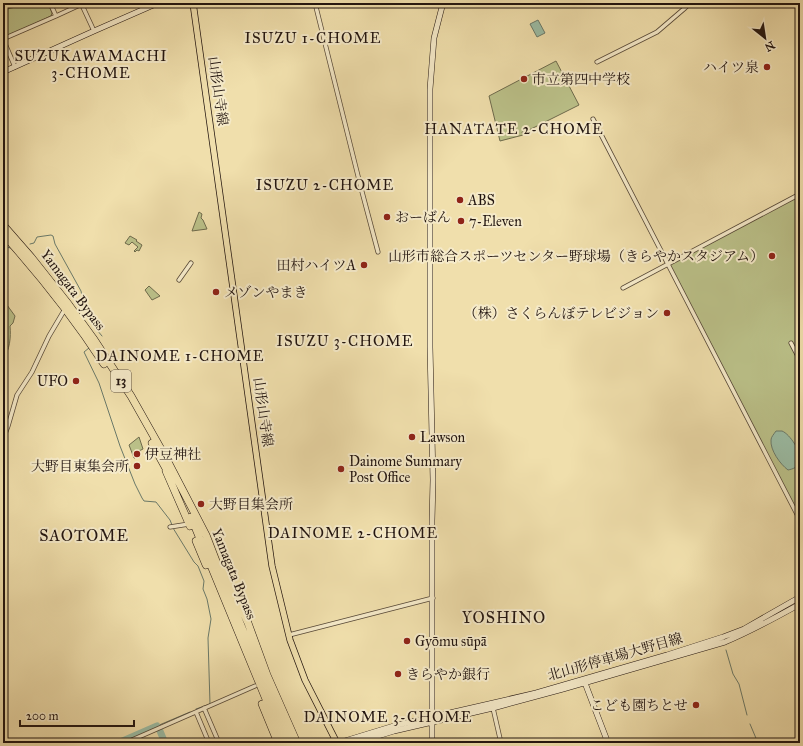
<svg xmlns="http://www.w3.org/2000/svg" width="803" height="746" font-family="'IM FELL Great Primer','Noto Serif JP',serif">
<rect width="100%" height="100%" fill="#f0dfac"/>
<filter id="stains"><feTurbulence type="fractalNoise" baseFrequency=".005" numOctaves="4"/><feColorMatrix values="0 0 0 0 .2 0 0 0 0 .09 0 0 0 0 .02 0 0 0 .5 -.17"/></filter>
<radialGradient id="worn" r=".72"><stop offset=".6" stop-color="#630" stop-opacity="0"/><stop offset="1" stop-color="#630" stop-opacity=".3"/></radialGradient>
<path fill="#bbc189" stroke="#6e6a4c" d="M32,3h16l4,10 -1,3 -46,21 -2,-3v-24z
M556,61l23,44 -52,26 -5,1 1,3 -23,6 -11,-45z
M800,194v326l-133,-256z
M199,212l3,2 -1,4 2,2 4,9 -15,2z
M130,236l7,4 -1,1 6,4 -3,6 -2,-1 -2,2 -1,-1 4,-4 -6,-5 -3,3 -4,-2z
M149,286l11,10 -8,4 -7,-10z
M3,298l4,7 8,11 -2,7 -3,3c1,11 0,24 -7,33z
M139,437l4,12 -4,2 -4,1v6h-1l-5,-13z"/>
<path fill="#9bbda5" stroke="#6a7969" d="M538,20l7,13 -8,4 -7,-13z
M776,431c2,0 4,0 6,0 8,3 20,22 18,30 -1,6 -7,8 -12,9 -8,-6 -18,-20 -17,-30 0,-3 3,-6 5,-9z"/>
<g fill="none" stroke-linecap="round" stroke-linejoin="round">
<path stroke="#6a7969" stroke-width="1" d="M30,244l4,-1 3,-6 14,-2 2,1 2,8 26,47 3,17 8,16 10,12
M3,247l9,1
M89,348l-5,4 15,31 21,63 15,38 7,14 2,3 12,1 14,18 2,5
M173,528l21,34 4,4 6,15 -1,8 4,10 4,20 -3,19 2,66 -14,5
M726,650l7,24 6,10 8,31
M750,724l8,19
M157,726l33,-14"/>
<path stroke="#9bbda5" stroke-width="7" d="M160,731l5,12
M3,737l3,6
M118,743l39,-17"/>
<g stroke="#554736" stroke-width="5">
<path id="street" d="M81,3l13,28
M315,3l46,185 17,64
M56,16l26,-12
M3,39l53,-23 -6,-13
M3,39l12,28
M597,62l60,-30 28,-24 5,-5
M593,119l207,401
M179,280l12,-17
M623,288l177,-94
M791,343l9,17
M3,439l5,-13 9,-31 15,-23 17,-36 16,-27
M170,527l19,-3
M289,635l144,-37
M204,708l15,35
M493,708l8,35
M196,712l13,31
M125,743l130,-57"/>
</g>
<g stroke="#21140f" stroke-width="6">
<path id="secondary" d="M3,72l91,-41 64,-28
M585,683l23,60
M338,743l59,-18 139,-32 131,-38 56,-18 21,-8 56,-32
M355,743l39,-12 99,-23 70,-19 162,-47c26,-11 50,-24 75,-38
M432,743v-222l1,-41 -3,-133v-258l4,-51 9,-35"/>
</g>
<g stroke="#21140f" stroke-width="7">
<path id="primary" d="M193,3l79,563 18,74 15,40 32,63"/>
</g>
<g stroke="#21140f" stroke-width="8">
<path id="highway" d="M3,225l28,32 38,48 24,33 38,58 35,62 40,77 32,83 52,125
M3,234c37,41 71,84 101,130
M152,443l17,31
M166,471l24,55
M191,517l93,226
M196,541l10,24
M224,571l24,52 19,52 30,68
M262,704l16,39"/>
</g>
<use href="#street" stroke="#f5eac9" stroke-width="3.5"/>
<use href="#secondary" stroke="#f5eac9" stroke-width="5"/>
<use href="#primary" stroke="#f0dfac" stroke-width="5.5"/>
<use href="#highway" stroke="#f0dfac" stroke-width="7"/>
</g>
<g fill="#8f2418" stroke="#f5eac9" stroke-width="1.5">
<circle cx="767" cy="67" r="4"/>
<circle cx="524" cy="79" r="4"/>
<circle cx="460" cy="200" r="4"/>
<circle cx="387" cy="217" r="4"/>
<circle cx="461" cy="221" r="4"/>
<circle cx="772" cy="256" r="4"/>
<circle cx="364" cy="265" r="4"/>
<circle cx="216" cy="292" r="4"/>
<circle cx="667" cy="313" r="4"/>
<circle cx="76" cy="381" r="4"/>
<circle cx="412" cy="437" r="4"/>
<circle cx="137" cy="454" r="4"/>
<circle cx="137" cy="466" r="4"/>
<circle cx="341" cy="469" r="4"/>
<circle cx="201" cy="504" r="4"/>
<circle cx="407" cy="641" r="4"/>
<circle cx="398" cy="674" r="4"/>
<circle cx="696" cy="705" r="4"/>
</g>
<g text-anchor="middle" dominant-baseline="central" stroke-width="4" stroke-linejoin="round" paint-order="stroke">
<rect fill="#f5eac9" stroke="#615447" stroke-width="1" x="111" y="370" width="20" height="22" rx="3"/>
<g font-size="13" font-weight="bold" fill="#21140f">
<text x="121" y="381">13</text>
</g>
<g font-size="14" fill="#21140f" stroke="#f5eac9" text-anchor="start">
<text x="759" y="67" text-anchor="end">ハイツ泉</text>
<text x="532" y="79">市立第四中学校</text>
<text x="468" y="200">ABS</text>
<text x="395" y="217">おーばん</text>
<text x="469" y="221">7-Eleven</text>
<text x="764" y="256" text-anchor="end">山形市総合スポーツセンター野球場（きらやかスタジアム）</text>
<text x="356" y="265" text-anchor="end">田村ハイツA</text>
<text x="224" y="292">メゾンやまき</text>
<text x="659" y="313" text-anchor="end">（株）さくらんぼテレビジョン</text>
<text x="68" y="381" text-anchor="end">UFO</text>
<text x="420" y="437">Lawson</text>
<text x="145" y="454">伊豆神社</text>
<text x="349" y="461">Dainome Summary<tspan x="349" dy="16">Post Office</tspan></text>
<text x="129" y="466" text-anchor="end">大野目東集会所</text>
<text x="209" y="504">大野目集会所</text>
<text x="415" y="641">Gyōmu sūpā</text>
<text x="406" y="674">きらやか銀行</text>
<text x="688" y="705" text-anchor="end">こども園ちとせ</text>
</g>
<g font-size="14" fill="#21140f" stroke="#f5eac9">
<text transform="translate(218 91) rotate(82)">山形山寺線</text>
<text transform="translate(73 290) rotate(53)">Yamagata Bypass</text>
<text transform="translate(263 412) rotate(82)">山形山寺線</text>
<text transform="translate(234 574) rotate(68)">Yamagata Bypass</text>
<text transform="translate(615 657) rotate(-16)">北山形停車場大野目線</text>
</g>
<g font-size="15" letter-spacing="1" fill="#21140f" stroke="#f5eac9">
<text x="313" y="38">ISUZU 1-CHOME</text>
<text x="91" y="56">SUZUKAWAMACHI<tspan x="91" dy="17">3-CHOME</tspan></text>
<text x="514" y="129">HANATATE 2-CHOME</text>
<text x="325" y="185">ISUZU 2-CHOME</text>
<text x="345" y="341">ISUZU 3-CHOME</text>
<text x="180" y="356">DAINOME 1-CHOME</text>
<text x="353" y="533">DAINOME 2-CHOME</text>
<text x="388" y="717">DAINOME 3-CHOME</text>
</g>
<g font-size="16" letter-spacing="1" fill="#21140f" stroke="#f5eac9">
<text x="84" y="535">SAOTOME</text>
<text x="504" y="617">YOSHINO</text>
</g>
</g>
<rect width="803" height="746" fill="none" stroke="#f0dfac" stroke-width="16"/>
<rect x="4" y="4" width="795" height="738" fill="none" stroke="#21140f" stroke-width="2"/>
<rect x="8" y="8" width="787" height="730" fill="none" stroke="#21140f"/>
<g transform="translate(765 38) rotate(150)" stroke="#f5eac9" stroke-width="3" paint-order="stroke">
<path d="M0-3L7 15L0 10L-7 15Z" fill="#21140f"/>
<text y="-6" font-size="11" font-weight="bold" text-anchor="middle" fill="#21140f">N</text>
</g>
<path d="M20 720v6h114v-6" fill="none" stroke="#21140f" stroke-width="2"/>
<text x="26" y="720" font-size="12" fill="#21140f" stroke="#f5eac9" stroke-width="3" paint-order="stroke">200 m</text>
<rect width="100%" height="100%" filter="url(#stains)"/>
<rect width="100%" height="100%" fill="url(#worn)"/>
</svg>
